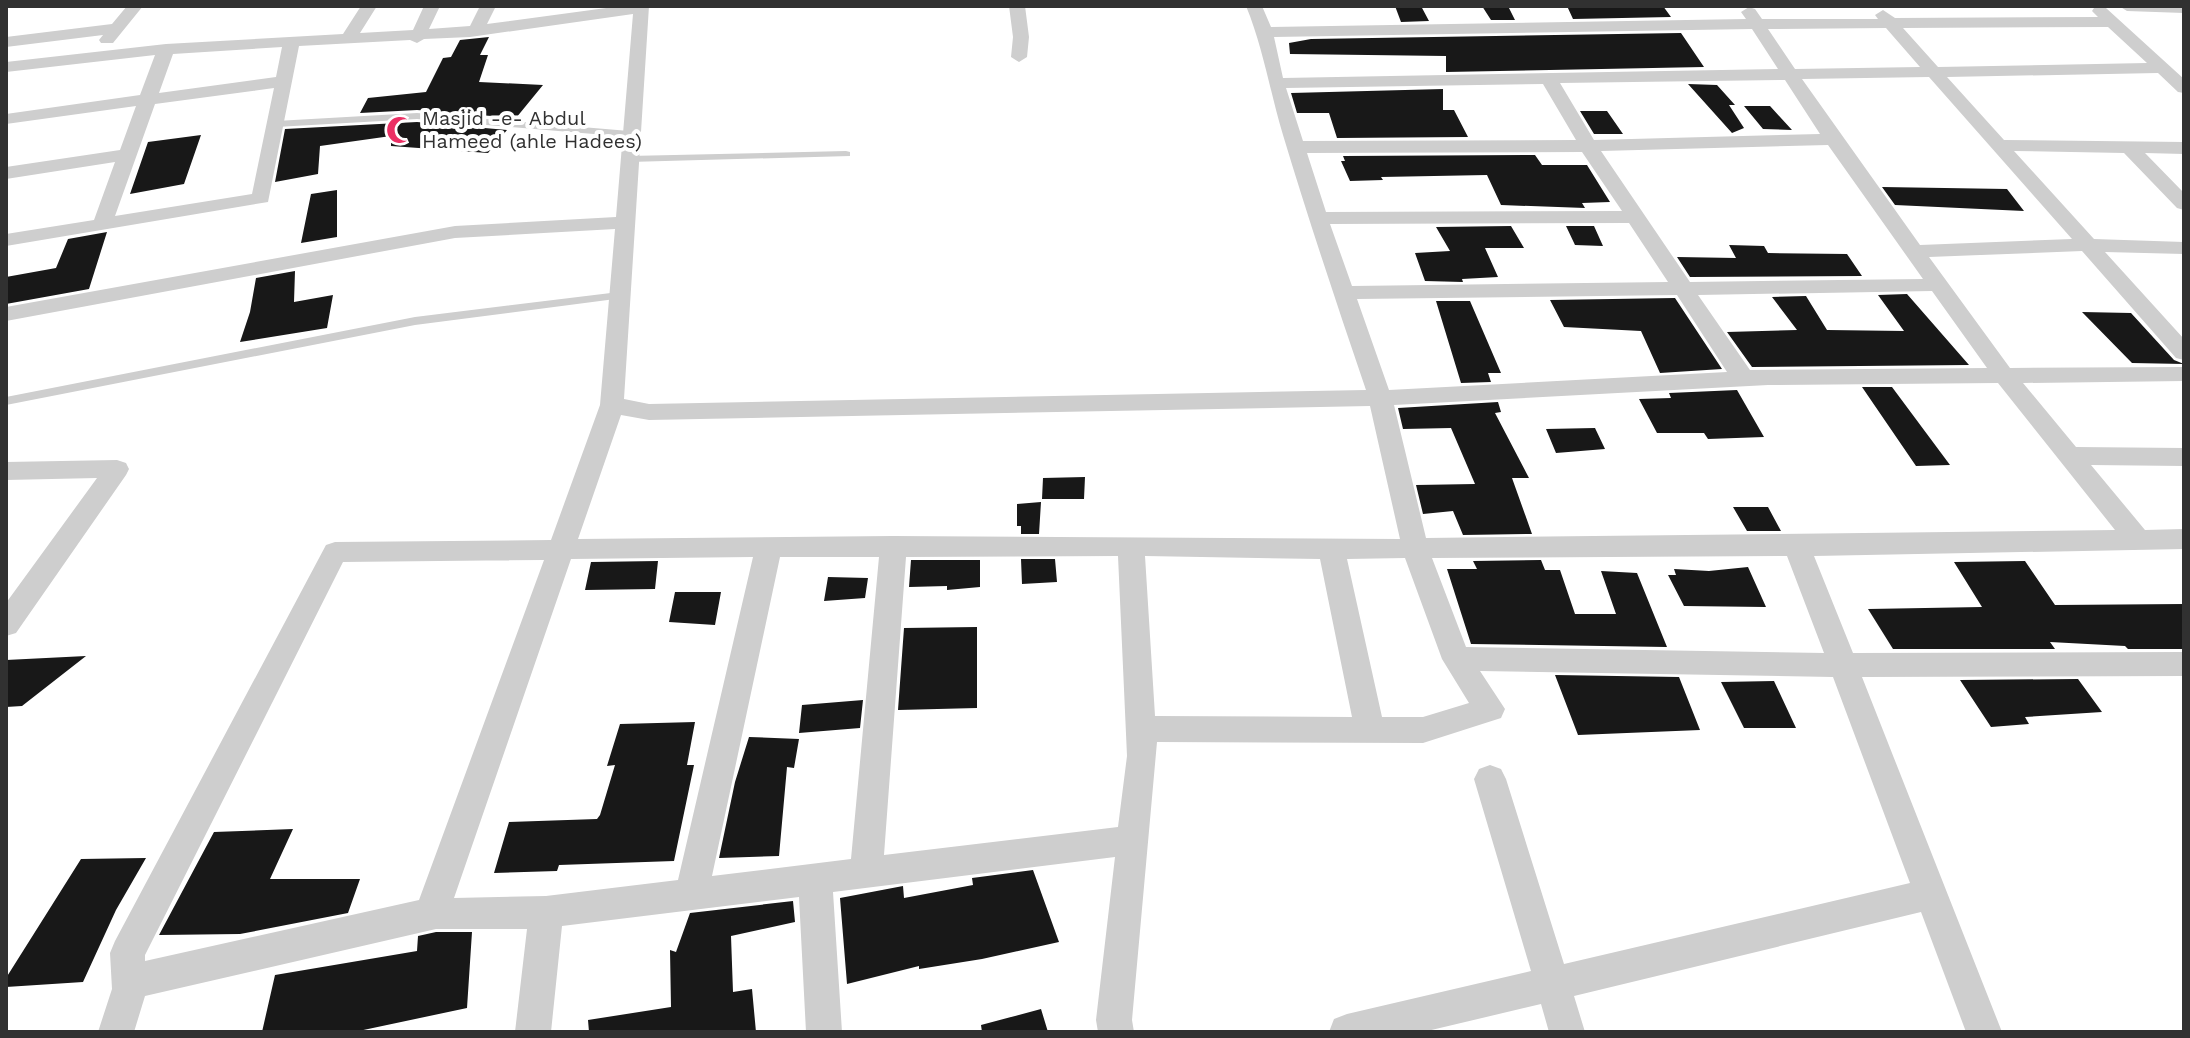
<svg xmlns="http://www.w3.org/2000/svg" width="2190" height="1038" font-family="'Work Sans',sans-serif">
<rect width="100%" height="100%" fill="#fff"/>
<path fill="#181818" d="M1395,6h26l8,15 -28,1z
M1482,6h26l7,14h-24z
M1567,6h96l8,11 -98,2z
M1681,33l23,34 -258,5v-16l-156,-2 -1,-11 22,-4z
M489,37l-9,18h8l-9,27 64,3 -27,33 -99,-8 -57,3 8,-15 58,-6 17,-34 8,-1 9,-17z
M1688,84l29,1 18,20h-6l15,23 -12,5z
M1443,89v21h11l14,27 -131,1 -8,-25h-32l-6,-20z
M1744,106h26l22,24 -29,-1z
M1580,111h27l16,23h-29z
M417,122l90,8 -19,23 -97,-7v-10l-71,10 -2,28 -43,8 10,-53z
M201,135l-17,49 -54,10 18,-52z
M1535,155l7,10h45l23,37 -28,1 3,5 -84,-3 -14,-30 -106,2 2,3 -33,1 -9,-20h4l-2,-5z
M1882,187l125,2 17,22 -129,-6z
M337,190v47l-36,6 10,-49z
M1511,226l13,22h-39l13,29 -36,2 1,3 -38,-1 -10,-28 35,-2 -14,-24z
M1566,226h28l9,20 -28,-1z
M107,232l-18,57 -83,15v-27l50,-9 12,-29z
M1729,245l35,1 4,7 79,1 15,22 -172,1 -13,-20 59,1z
M295,271l-1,31 39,-7 -6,33 -87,14 10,-30 6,-34z
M1907,294l62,71 -217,2 -25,-35 70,-2 -25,-33 34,-1 21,34 77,1 -26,-36z
M1675,298l47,71 -62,4 -19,-42 -77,-4 -14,-27z
M1436,301h34l31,72h-13l3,9 -30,1z
M2082,312l49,1 43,47 10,4 -52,-1z
M1862,387h30l58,78 -34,1z
M1737,390l27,47 -56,2 -4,-6h-47l-18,-34 32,-1 -2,-5z
M1498,402l3,10 -6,1 34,65h-17l20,56 -69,1 -10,-24 -30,3 -7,-29 59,-1 -24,-56 -48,1 -5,-21z
M1595,428l10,21 -49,4 -10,-24z
M1085,477l-1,22h-42l1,-21z
M1041,502l-2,32h-18v-8h-4v-22z
M1733,507h35l13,24h-34z
M1021,559h34l2,23 -35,2z
M911,560h69v27l-33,3v-4l-38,1z
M1541,560l4,10h15l15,44h41l-15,-43 36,2 30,74 -196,-3 -24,-75h30l-4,-8z
M658,561l-3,28 -70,1 6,-28z
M2025,561l30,44 129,-1v45h-56l-3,-3 -75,-4 5,7h-162l-25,-40 114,-2 -28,-45z
M1748,567l18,40 -82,-1 -16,-31h8l-2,-6 35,2z
M828,577l40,1 -3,20 -41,3z
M675,592h46l-6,33 -46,-3z
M977,627v81l-79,2 6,-82z
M86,656l-64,50 -16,1v-47z
M1555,675l124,2 21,53 -122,5z
M2078,679l24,33 -77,5 4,7 -38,3 -31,-47z
M1774,681l22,47h-52l-23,-46z
M863,700l-3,28 -61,5 3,-28z
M695,722l-8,43h7l-20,96 -115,4 -2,6 -63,2 15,-51 88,-3 3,-4 15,-50 -8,1 13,-42z
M749,737l50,2 -5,29 -7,-1 -8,89 -60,2 16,-76z
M293,829l-23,50h90l-12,34 -108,21 -81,1 55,-103z
M146,858l-30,52 -33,72 -77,5v-9l75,-119z
M1033,870l26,72 -77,17 -63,10v-3l-72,18 -7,-86 63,-12 1,12 69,-13 -1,-7z
M793,901l2,21 -64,14 2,56 19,-3 4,43h-167l-1,-12 83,-13 -1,-57 6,2 14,-39z
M436,932h36l-5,76 -113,24h-92l13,-57 142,-24 1,-15z
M1041,1009l7,23h-66l-1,-7z"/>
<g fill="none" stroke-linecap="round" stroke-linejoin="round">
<path fill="#cecece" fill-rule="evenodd" d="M417,113l212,18 5,3 -5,3 -212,-18 -141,8 -5,-3 5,-3z
M846,151l4,1v4l-221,6 -5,-3 5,-3z
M619,292l4,2v4l-208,27 -409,80v-8l409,-80z"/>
<path fill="#cecece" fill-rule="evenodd" d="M127,6h16l-30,37h-12l-2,-3 4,-5 -97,12v-10l106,-13z
M361,6h16l-17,27 53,-3 11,-24h16l-11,23 41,-3 10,-20h16l-9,18 134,-18h28l-25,393 25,5 717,-14c-29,-85 -57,-169 -83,-255 -13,-43 -20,-88 -37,-129h16l9,21 475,-8 -5,-7 8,-5 6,2 7,10h116l-3,-4 8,-5 12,8 203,-1 -6,-6 2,-3h12l78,71v14l-6,-1 -20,-19 -211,4 57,63 180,2v12l-39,-1 39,40v17l-7,-2 -53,-55 -110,-2 80,88 90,3v12l-79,-2 79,87v21l-8,-2 -94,-107 -153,6 81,111 174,-1v14l-161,2 53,64 108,1v18l-93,-1 54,65 39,-1v20l-370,7 39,97 331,-1v24l-322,1 140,355h-36l-45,-120 -347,84 11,36h-36l-8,-28 -118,28h-94l5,-13 13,-5 184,-43 -57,-192 5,-10 11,-4 11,4 5,10 58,185 346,-81 -77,-206 -353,-6 25,38 -4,9 -78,25 -266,-1 -25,278 2,12h-36l-2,-12 19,-163 -282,35 9,140h-36l-7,-135 -237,29 -11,106h-36l12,-103h-91l-291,67 -11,36h-36l14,-43 -2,-36 5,-12 211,-396 9,-3 216,-2 49,-135 15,-176 -160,9 -449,83v-14l449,-81 161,-9 17,-203 -163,23 -46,2 -7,4 -7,-3 -111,6 -31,156 -262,44v-12l88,-14 21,-58 -109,17v-12l114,-17 16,-44 -130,18v-10l134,-19 15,-40 -149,17v-10l160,-18 177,-10zM2108,27l39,36 -209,4 -35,-39zM1886,28l34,39 -125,2 -27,-40zM1752,29l26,40 -495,9 -9,-41zM282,47l-6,30 -117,16 14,-39zM1929,77l143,162 -152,6 -118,-166zM1785,80l35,54 -226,6 -34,-57zM1543,84l33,56 -273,1 -17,-53zM274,88l-22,106 -137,22 40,-112zM1828,145l95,134 -233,3 -89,-131zM1582,152l40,59 -296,1 -19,-59zM1629,223l39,59 -316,4 -22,-62zM1932,291l55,77 -237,2 -52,-75zM1677,295l50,77 -338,18 -32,-91zM1998,383l117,147 -689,8 -32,-133 374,-20zM1370,406l30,133 -507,-3 -315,3 43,-124 28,5zM1118,556l9,200 -9,71 -234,28 22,-298zM1145,556l175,3 32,158 -197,-1zM1787,556l37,97 -358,-6 -34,-89zM753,557l-75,323 -132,16 -92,2 117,-339zM780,557h99l-28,302 -139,17zM1405,558l37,101 27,44 -46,14h-41l-35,-158zM544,560l-125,340 -274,61v-6l198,-393z
M1009,6h16l4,31 -2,20 -8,5 -8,-5 2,-20z
M2119,6h65v7l-57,-2z
M117,460l9,3 3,6 -3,6 -110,158 -10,3v-33l91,-125 -91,2v-18z"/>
</g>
<defs>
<g id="mosque-bare" transform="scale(2.16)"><path d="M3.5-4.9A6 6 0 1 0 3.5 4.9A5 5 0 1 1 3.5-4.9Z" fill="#eb2f64" stroke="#fff" stroke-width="2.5" paint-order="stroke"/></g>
</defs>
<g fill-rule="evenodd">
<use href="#mosque-bare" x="400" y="130"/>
</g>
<g text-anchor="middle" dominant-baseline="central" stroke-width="8" stroke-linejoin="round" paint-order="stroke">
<g font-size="20" fill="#313131" stroke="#fff" text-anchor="start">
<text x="422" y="118">Masjid -e- Abdul<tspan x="422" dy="23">Hameed (ahle Hadees)</tspan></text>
</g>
</g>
<rect width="2190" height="1038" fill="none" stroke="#313131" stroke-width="16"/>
</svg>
